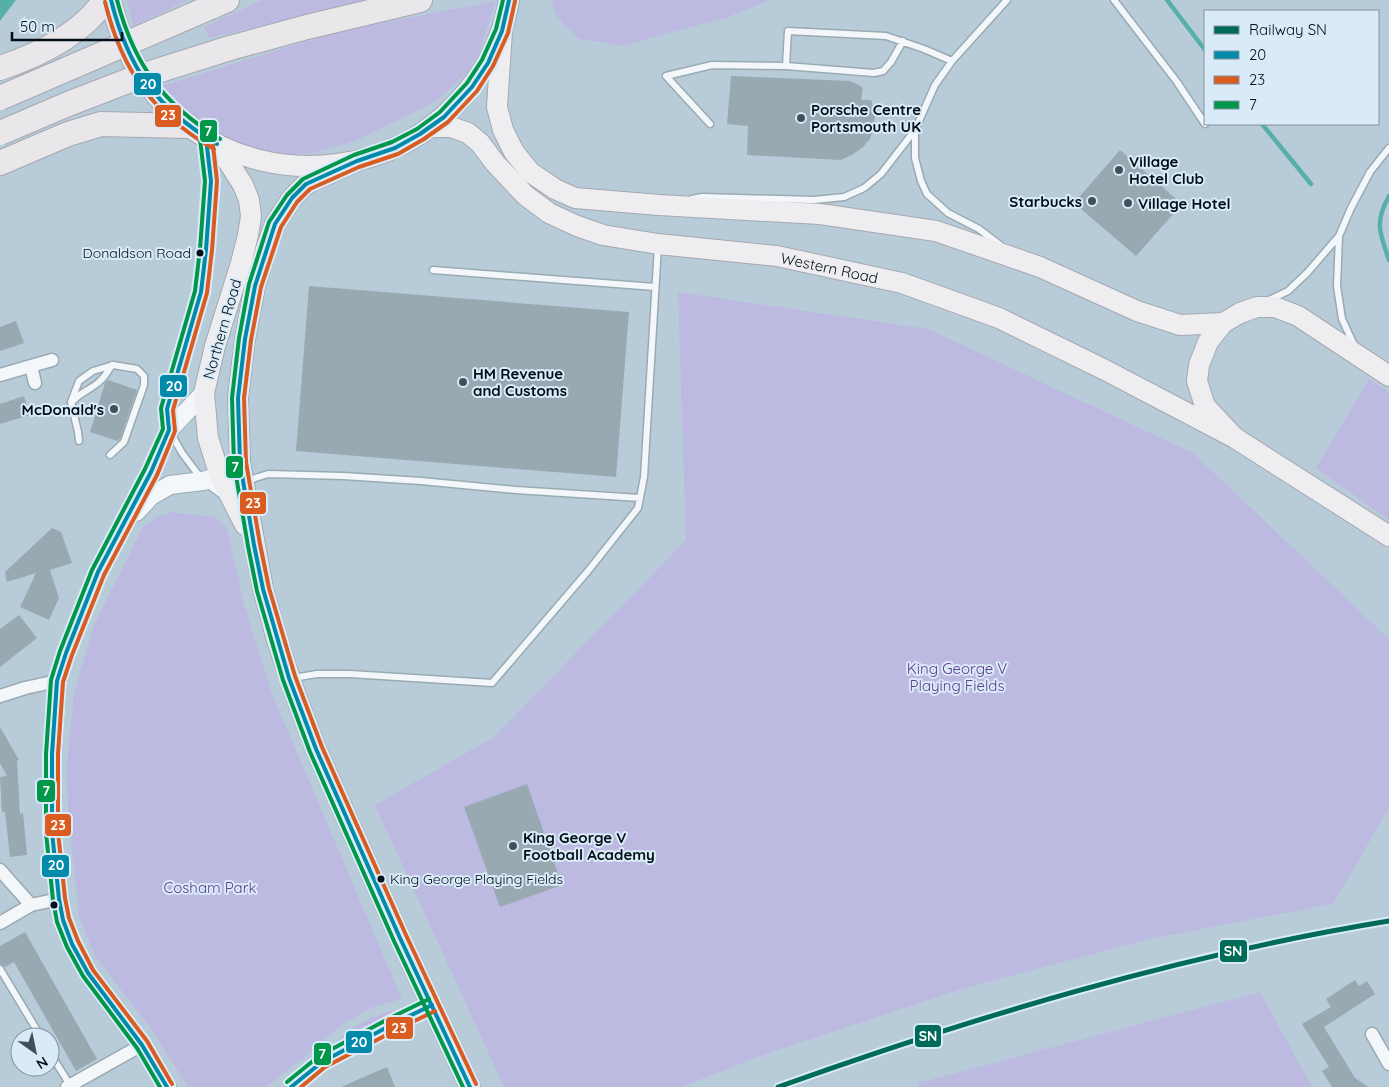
<svg xmlns="http://www.w3.org/2000/svg" width="1389" height="1087" font-family="Quicksand,sans-serif">
<rect width="100%" height="100%" fill="#b8cbd9"/>
<path fill="#bdbae2" d="M127,0h61l-55,26z
M262,0h109l-162,38 -5,-11z
M552,0h218l-42,17 -106,29 -42,-7 -16,-14 -9,-12z
M496,1l-17,51 -12,20 -17,17 -17,14 -76,37 -45,13 -19,2 -40,-4 -50,-26 -32,-30 -9,-9 181,-56z
M678,292l250,37 265,124 196,186v169l-56,96 -184,35 -187,50 -196,65 -85,33h-177l-129,-282 119,-68 192,-197z
M1369,379l20,13v128l-73,-52z
M172,512l43,5 12,11 16,73 29,93 130,305 -32,9 -28,17 -37,32 -39,30h-78l-36,-57 -57,-74 -16,-40 -11,-103 -1,-48 7,-71 20,-69 49,-98 13,-10z
M1260,992l52,95h-393l-1,-4z
M407,1008l1,3 -38,18 -47,27 -1,-1c18,-17 37,-35 62,-42 7,-2 15,-3 23,-5z"/>
<path fill="#57b0a7" d="M0,0h16l-16,21z"/>
<g fill="none" stroke-linecap="round" stroke-linejoin="round">
<path stroke="#57b0a7" stroke-width="4.5" d="M1167,0l38,50
M1262,124l49,60
M1389,196c-15,26 -9,38 0,64"/>
</g>
<path fill="#99a9b2" d="M731,76l119,5 9,4 4,3 -2,12h10l4,13 -1,14 -4,12 -7,8 -11,8 -11,5 -94,-5 1,-29 -21,-2z
M1120,150l62,54 -46,52 -62,-53z
M309,286l320,26 -13,165 -320,-26z
M16,321l8,22 -24,8v-24z
M108,380l29,10 -17,49 -2,2 -28,-9 15,-49z
M24,396l6,19 -30,9v-20z
M52,528l9,4 11,31 -22,7 9,28 -10,22 -29,-13 16,-34 -29,9 -2,-10z
M19,615l18,23 -37,29v-38z
M0,727l19,33 -2,1 3,53 3,-1 4,42 -17,2 -5,-45h-3l-2,-35 7,-1 -7,-13z
M527,784l35,101 -62,22 -36,-100z
M25,932l72,127 -21,12 -62,-109 -9,5 -5,-3v-18z
M1355,980l4,6 8,-5 8,13 -51,33 31,51 13,9h-36l-10,-16 7,-4 -27,-43 29,-17 -5,-8z
M387,1067l8,20h-54z"/>
<g fill="none" stroke-linecap="round" stroke-linejoin="round">
<g stroke="#9aaab3" stroke-width="9">
<path id="lane" d="M1114,0l63,82 28,42
M903,41l-12,21 -8,9 -9,2 -88,-7 2,-35 98,5 38,13 28,12
M710,124l-44,-48 46,-11 74,1
M915,130v28l6,23 6,13 21,19 31,16 21,16
M206,141l5,40 -5,69 -5,42 -34,117 2,21 13,23 21,28 19,14
M692,199l10,-2 112,3 30,-3 20,-9 17,-14 34,-44 20,-45 17,-24 55,-61
M1339,236l-2,50 5,33 13,28
M433,270l222,17
M1269,300l19,-9 19,-18 32,-37 12,-28 19,-36 19,-24
M74,400c7,-8 18,-11 26,-19 5,-4 8,-10 12,-16
M79,441l-1,-9 -7,-30 8,-21 14,-10 20,-6 24,4 7,7v9l-20,57 -14,13
M246,481l22,-7 75,2 78,5 95,9 124,8
M293,678l24,-4h33l142,9 96,-112 50,-63 6,-31 14,-231
M0,969l41,68
M50,1053l20,32
M298,1082l7,5
M291,1087l31,-25 71,-38 36,-17"/>
</g>
<g stroke="#9aaab3" stroke-width="15">
<path id="street" d="M31,366l4,17
M0,375l52,-15
M0,696l25,-8 32,-7
M0,870l31,35
M0,923l31,-18 28,-6
M1372,1034l17,30
M67,1087l75,-42"/>
</g>
<g stroke="#9aaab3" stroke-width="20">
<path id="secondary" d="M136,512l15,-16 19,-11 33,-4 17,-5 20,-13
M167,1087l-25,-42 -54,-72 -16,-29 -9,-24 -4,-21 -7,-67v-78l5,-73 9,-28 32,-81 27,-49 26,-51 18,-42 35,-37"/>
</g>
<g stroke="#a5a8b0" stroke-width="22">
<g id="primary">
<path d="M111,0c22,109 117,179 227,164 46,-6 87,-27 119,-61 27,-29 46,-64 52,-103"/>
<path d="M502,31l-5,76 6,23 11,22 16,20 25,17 20,9 84,7 161,9 116,17 104,36 97,44 43,14 43,-2"/>
<path id="s1" d="M430,127h21l17,6 12,10 15,20 30,32 24,18 28,13 26,9 55,9 119,12 125,27 97,35 106,52 130,68"/>
<path d="M217,144l26,41 6,15 2,16 -3,19 -7,28 -26,83 -11,47 4,45 12,38 25,49"/>
<path d="M357,161l-51,23 -14,14 -17,26 -9,25 -11,37 -10,53 -7,59 2,65 23,126 14,51 20,59 19,50 84,189 70,149"/>
<path d="M1389,376l-91,-60 -23,-9h-18l-17,6 -17,10 -15,19 -9,23 -2,16 8,25 30,32 154,98"/>
</g>
</g>
<g stroke="#a5a8b0" stroke-width="26">
<path id="highway" d="M211,7l16,-7
M230,48l77,-21 113,-27
M0,68c39,-13 81,-33 105,-68
M0,163l68,-29 33,-10 87,2"/>
</g>
<use href="#lane" stroke="#f4f7f9" stroke-width="6"/>
<use href="#street" stroke="#f4f7f9" stroke-width="12"/>
<use href="#secondary" stroke="#f4f7f9" stroke-width="18"/>
<use href="#primary" stroke="#eeeef1" stroke-width="20"/>
<use href="#highway" stroke="#eae7eb" stroke-width="24"/>
<g stroke="#a5a8b0" stroke-width="26" stroke-linecap="butt">
<path id="highway-bridge" d="M0,98l211,-91
M0,133l68,-29 70,-27 92,-29"/>
</g>
<use href="#highway-bridge" stroke="#eae7eb" stroke-width="24"/>
<g stroke="#d9ebf8" stroke-width="8">
<path id="bus-1" d="M111,0c17,68 45,108 106,144
M167,1087l-25,-42 -54,-72 -16,-29 -9,-24 -4,-21 -7,-67v-78l5,-73 9,-28 32,-81 53,-100 18,-42 -2,-21 34,-117 5,-42 5,-69 -5,-43
M291,1087l31,-25 71,-38 39,-19
M470,1087l-70,-149 -84,-189 -27,-71 -26,-89 -9,-44 -14,-82 -2,-65 7,-59 10,-53 20,-62 17,-26 14,-14 51,-23 38,-13 25,-14 24,-17 28,-30 16,-24 14,-32 7,-31"/>
</g>
<g stroke="#d9ebf8" stroke-width="8">
<path id="bus-2" d="M105,2c17,69 47,111 109,147
M172,1084l-25,-43 -54,-71 -15,-29 -9,-23 -4,-20 -7,-66v-78l5,-72 9,-27 32,-80 53,-100 18,-44 -2,-21 34,-117 5,-43 5,-69 -5,-44
M476,1084l-70,-149 -84,-188 -27,-71 -26,-88 -9,-44 -14,-82 -2,-64 7,-58 10,-53 20,-60 16,-25 13,-13 49,-22 39,-13 26,-15 24,-17 29,-31 16,-25 15,-33 7,-32
M301,1087l24,-20 71,-37 39,-19"/>
</g>
<g stroke="#d9ebf8" stroke-width="8">
<path id="bus-3" d="M117,0c17,65 46,104 103,139
M287,1082l32,-26 71,-38 39,-19
M160,1087l-23,-39 -54,-72 -16,-29 -10,-25 -4,-22 -7,-67v-79l5,-74 9,-29 32,-81 53,-101 18,-40 -2,-21 34,-117 5,-42 5,-68 -5,-42
M463,1087l-69,-146 -84,-189 -27,-72 -26,-89 -9,-45 -14,-82 -2,-66 7,-60 10,-54 20,-62 18,-27 16,-16 51,-24 38,-13 25,-13 23,-17 27,-29 15,-23 14,-31 7,-29"/>
</g>
<use href="#bus-1" stroke="#018aa9" stroke-width="4"/>
<use href="#bus-2" stroke="#da5c21" stroke-width="4"/>
<use href="#bus-3" stroke="#00974b" stroke-width="4"/>
<g stroke="#d9ebf8" stroke-width="9">
<path id="rail-1" d="M778,1087c199,-71 403,-132 611,-166"/>
</g>
<use href="#rail-1" stroke="#006b56" stroke-width="5"/>
</g>
<g fill="#42505b" stroke="#d9ebf8" stroke-width="2">
<circle cx="801" cy="118" r="5"/>
<circle cx="1119" cy="170" r="5"/>
<circle cx="1092" cy="201" r="5"/>
<circle cx="1128" cy="203" r="5"/>
<circle cx="463" cy="382" r="5"/>
<circle cx="114" cy="409" r="5"/>
<circle cx="513" cy="846" r="5"/>
</g>
<g fill="#030e17" stroke="#d9ebf8" stroke-width="2">
<circle cx="200" cy="253" r="4.5"/>
<circle cx="381" cy="879" r="4.5"/>
<circle cx="54" cy="905" r="4.5"/>
</g>
<g text-anchor="middle" dominant-baseline="central" stroke-width="4" stroke-linejoin="round" paint-order="stroke">
<g font-size="14" fill="#030e17" stroke="#d9ebf8" text-anchor="end">
<text x="191" y="253">Donaldson Road</text>
<text x="390" y="879" text-anchor="start">King George Playing Fields</text>
</g>
<g font-size="15" font-weight="bold" fill="#030e17" stroke="#d9ebf8" text-anchor="start">
<text x="811" y="109">Porsche Centre<tspan x="811" dy="17">Portsmouth UK</tspan></text>
<text x="1129" y="161">Village<tspan x="1129" dy="17">Hotel Club</tspan></text>
<text x="1082" y="201" text-anchor="end">Starbucks</text>
<text x="1138" y="203">Village Hotel</text>
<text x="473" y="373">HM Revenue<tspan x="473" dy="17">and Customs</tspan></text>
<text x="104" y="409" text-anchor="end">McDonald's</text>
<text x="523" y="837">King George V<tspan x="523" dy="17">Football Academy</tspan></text>
</g>
<g font-size="15" fill="#030e17" stroke="#d9ebf8">
<text stroke="none"><textPath href="#s1" startOffset="441">Western Road</textPath></text>
<text transform="translate(222 329) rotate(-74)">Northern Road</text>
</g>
<g font-size="15" fill="#5e3a90" stroke="#d9ebf8">
<text x="957" y="668">King George V<tspan x="957" dy="17">Playing Fields</tspan></text>
<text x="210" y="887">Cosham Park</text>
</g>
</g>
<g stroke="#d9ebf8" stroke-width="2">
<rect x="133" y="72" width="29" height="24" rx="5" fill="#018aa9"/>
<rect x="154" y="104" width="28" height="24" rx="5" fill="#da5c21"/>
<rect x="199" y="119" width="19" height="24" rx="5" fill="#00974b"/>
<rect x="159" y="374" width="29" height="24" rx="5" fill="#018aa9"/>
<rect x="225" y="455" width="19" height="24" rx="5" fill="#00974b"/>
<rect x="239" y="491" width="28" height="24" rx="5" fill="#da5c21"/>
<rect x="36" y="779" width="20" height="24" rx="5" fill="#00974b"/>
<rect x="44" y="813" width="28" height="24" rx="5" fill="#da5c21"/>
<rect x="41" y="854" width="29" height="24" rx="5" fill="#018aa9"/>
<rect x="1219" y="939" width="29" height="24" rx="5" fill="#006b56"/>
<rect x="385" y="1016" width="29" height="24" rx="5" fill="#da5c21"/>
<rect x="914" y="1024" width="28" height="24" rx="5" fill="#006b56"/>
<rect x="345" y="1030" width="28" height="24" rx="5" fill="#018aa9"/>
<rect x="313" y="1042" width="19" height="24" rx="5" fill="#00974b"/>
</g>
<g font-size="14" text-anchor="middle" font-weight="bold" fill="#fff">
<text x="148" y="89">20</text>
<text x="168" y="120">23</text>
<text x="208" y="136">7</text>
<text x="174" y="391">20</text>
<text x="235" y="472">7</text>
<text x="253" y="508">23</text>
<text x="46" y="796">7</text>
<text x="58" y="830">23</text>
<text x="56" y="870">20</text>
<text x="1233" y="956">SN</text>
<text x="399" y="1033">23</text>
<text x="928" y="1041">SN</text>
<text x="359" y="1047">20</text>
<text x="322" y="1059">7</text>
</g>
<rect x="1204" y="10" width="175" height="115" fill="#d9ebf8" stroke="#83939e"/>
<rect x="1214" y="26" width="25" height="8" fill="#006b56" stroke="#83939e"/>
<text x="1249" y="35" font-size="15" fill="#030e17">Railway SN</text>
<rect x="1214" y="51" width="25" height="8" fill="#018aa9" stroke="#83939e"/>
<text x="1249" y="60" font-size="15" fill="#030e17">20</text>
<rect x="1214" y="76" width="25" height="8" fill="#da5c21" stroke="#83939e"/>
<text x="1249" y="85" font-size="15" fill="#030e17">23</text>
<rect x="1214" y="101" width="25" height="8" fill="#00974b" stroke="#83939e"/>
<text x="1249" y="110" font-size="15" fill="#030e17">7</text>
<g transform="translate(35 1052) rotate(147)"><circle r="24" fill="#d9ebf8" stroke="#83939e"/>
<path d="M0-4L9 19L0 12L-9 19Z" fill="#42505b"/>
<text y="-8" font-size="14" font-weight="bold" text-anchor="middle" fill="#030e17">N</text>
</g>
<path d="M12 32v8h110v-8" fill="none" stroke="#030e17" stroke-width="2.5"/>
<text x="20" y="32" font-size="15" fill="#030e17" stroke="#d9ebf8" stroke-width="4" paint-order="stroke">50 m</text>
</svg>
